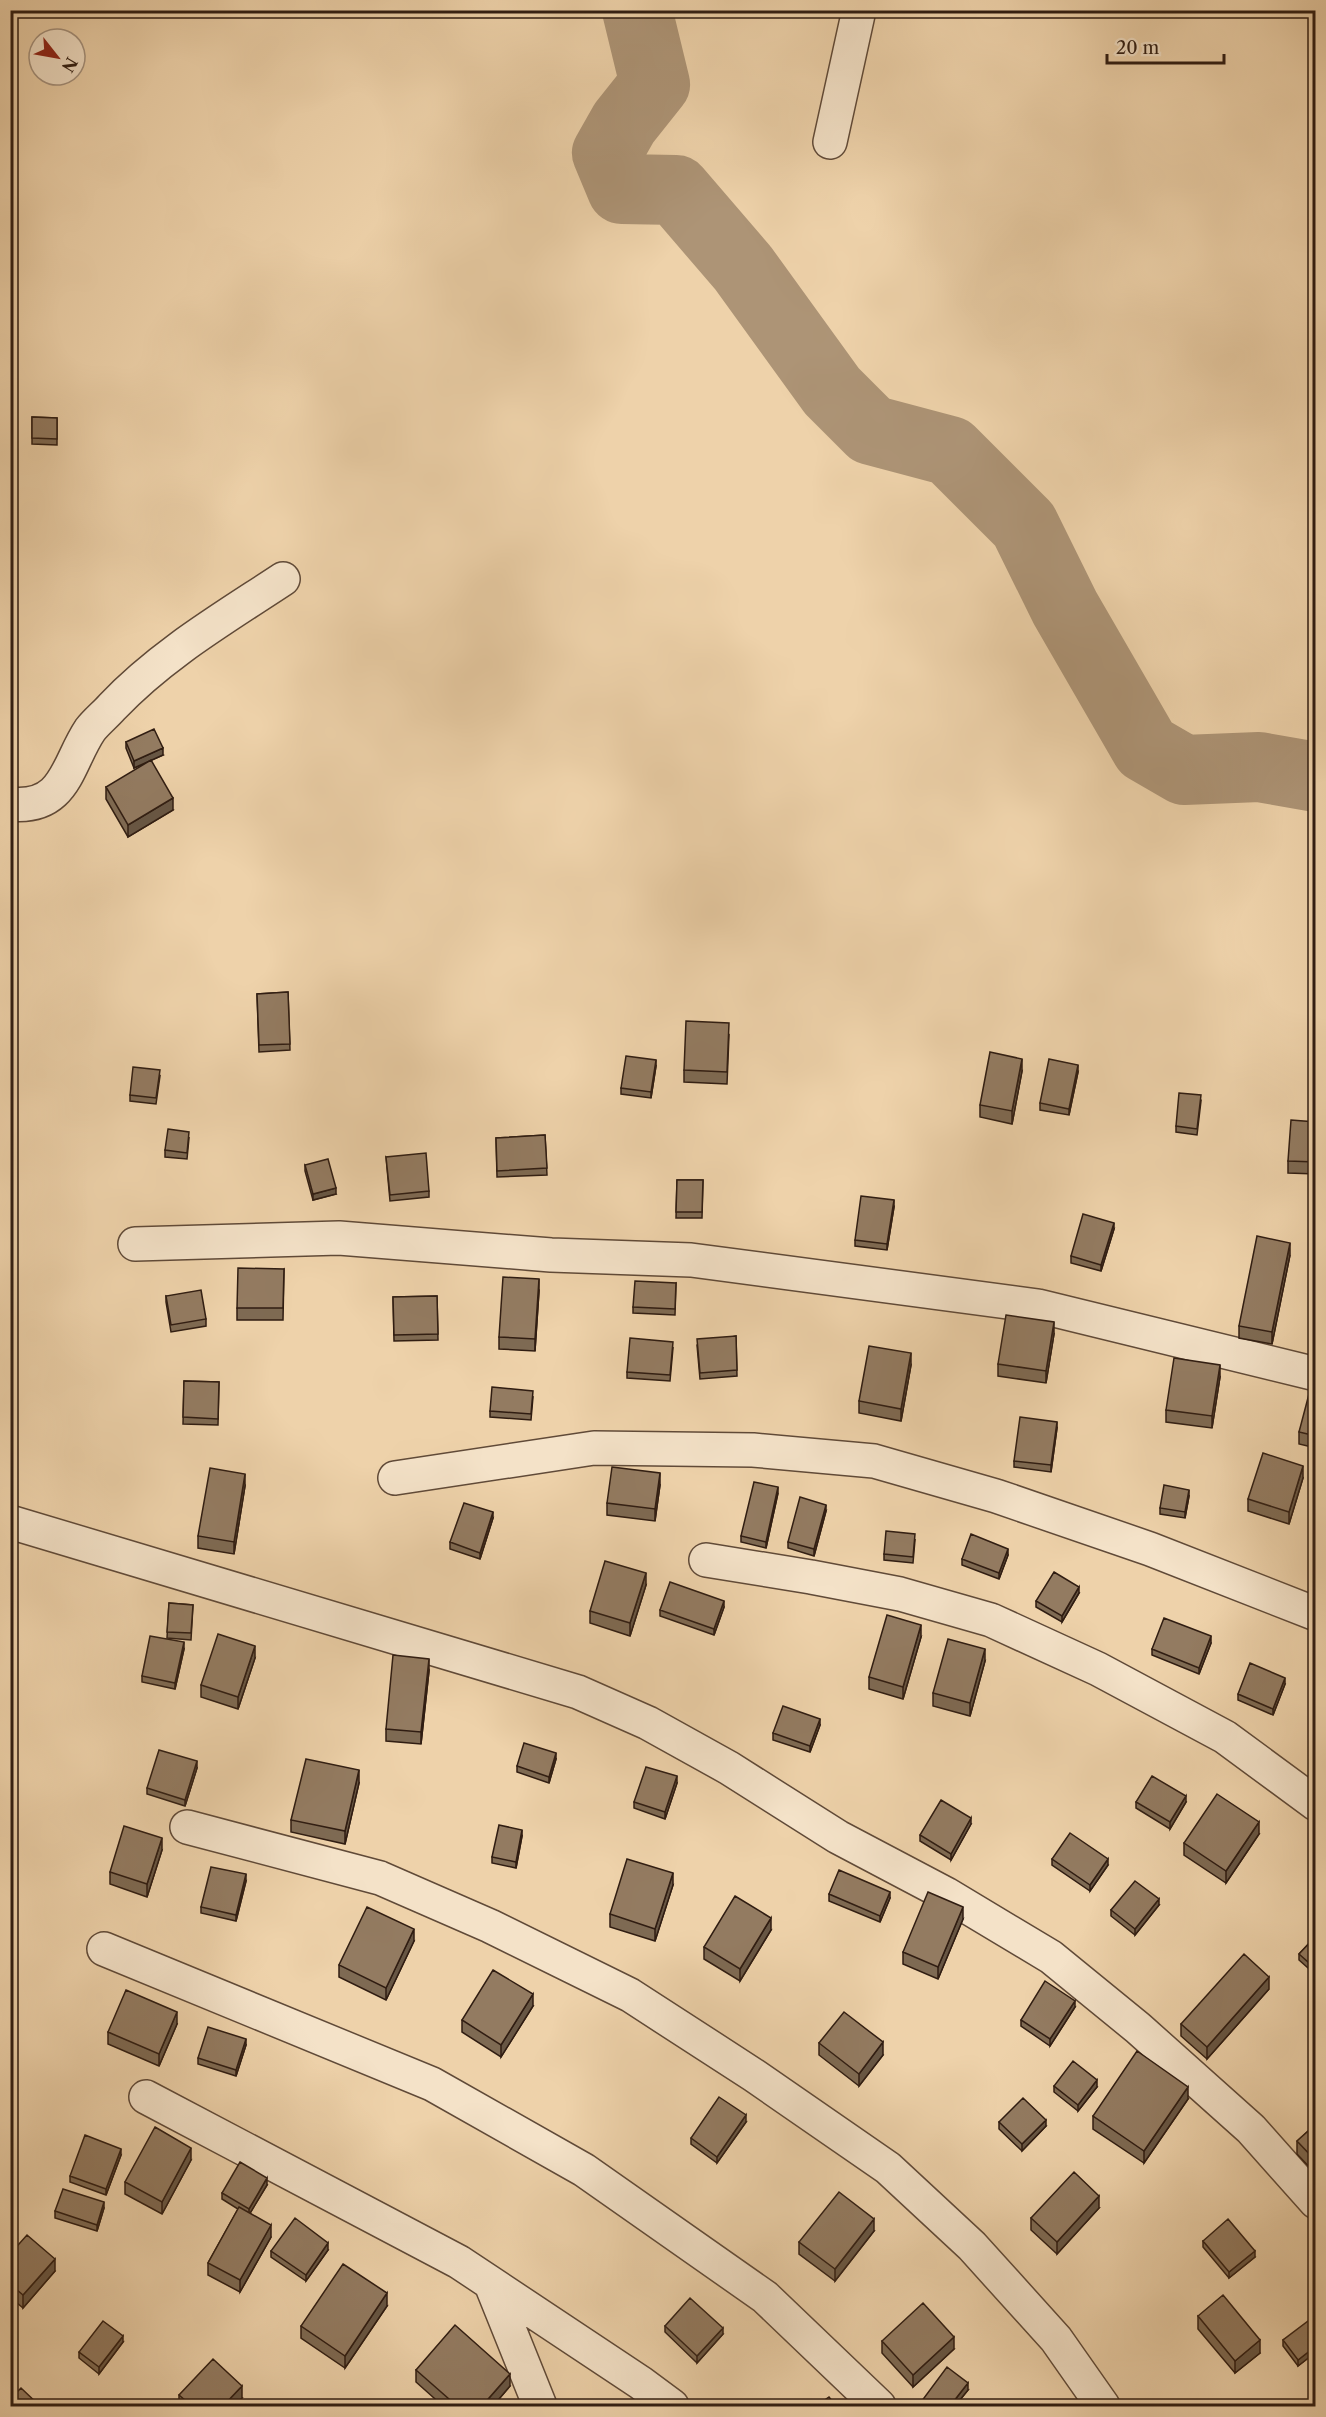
<svg xmlns="http://www.w3.org/2000/svg" width="1326" height="2417" font-family="'Libre Caslon Text',serif">
<rect width="100%" height="100%" fill="#eed2aa"/>
<filter id="stains"><feTurbulence type="fractalNoise" baseFrequency=".00333" numOctaves="4"/><feColorMatrix values="0 0 0 0 .2 0 0 0 0 .09 0 0 0 0 .02 0 0 0 .5 -.17"/></filter>
<radialGradient id="worn" r=".72"><stop offset=".6" stop-color="#630" stop-opacity="0"/><stop offset="1" stop-color="#630" stop-opacity=".3"/></radialGradient>
<g fill="none" stroke-linecap="round" stroke-linejoin="round">
<path stroke="#ad9476" stroke-width="70" d="M637,10l18,74 -31,39 -17,30 15,36 54,1 67,78 89,123 39,39 79,21 74,74 41,83 81,140 38,22 75,-3 57,10"/>
<g stroke="#604a38" stroke-width="36">
<path id="minor" d="M830,142l29,-132
M10,804c56,6 57,-40 80,-74 6,-8 15,-15 22,-23 49,-52 112,-89 171,-128
M135,1244l204,-6 212,17 140,5 347,46 278,68
M395,1478l199,-30 159,2 121,11 122,35 154,53 166,65
M10,1522l568,170 70,31 81,45 109,69 108,57 105,63 87,71 113,101 65,73
M706,1560l105,17 89,17 91,26 107,49 127,68 91,67
M187,1827l193,51 110,48 140,69 125,81 133,92 84,78 84,93 47,67
M104,1949l328,135 152,86 181,127 114,109
M146,2097l313,165 182,121 31,23
M491,2284l49,122"/>
</g>
<use href="#minor" stroke="#f4e2c8" stroke-width="33"/>
</g>
<path fill="#7e6a53" stroke="#301d12" stroke-width="1.5" d="M32,417l25,1v27l-25,-1z
M126,742l37,13 -29,13 -8,-20z
M106,787l67,23 -45,27 -22,-38z
M288,992l2,58 -31,2 -2,-58z
M729,1035l-2,49 -43,-2v-12z
M656,1066l-5,32 -30,-4v-6z
M1022,1071l-10,53 -32,-7v-12z
M1078,1072l-9,43 -29,-5v-7z
M160,1076l-4,28 -26,-3v-6z
M1201,1101l-4,34 -21,-3v-6z
M1316,1122v52l-28,-1v-12z
M545,1135l2,40 -50,2 -1,-39z
M189,1138l-2,21 -22,-2v-7z
M386,1157l43,34v6l-39,4z
M305,1165l31,29 -23,6 -8,-29z
M677,1180h26l-1,38h-26z
M894,1207l-7,43 -32,-4v-6z
M1114,1229l-13,42 -30,-8v-7z
M1290,1255l-18,89 -33,-6v-12z
M284,1269l-1,51h-46v-12z
M676,1283l-1,32 -42,-2v-6z
M539,1291l-4,60 -36,-2v-12z
M166,1296l40,23v7l-35,6 -5,-30z
M437,1296l1,44 -44,1 -1,-44z
M1054,1334l-8,49 -48,-7v-12z
M736,1336l1,40 -37,3 -3,-34z
M673,1348l-3,33 -43,-3v-6z
M911,1365l-10,56 -42,-8v-12z
M1220,1377l-8,51 -46,-6v-12z
M184,1381l35,1 -1,43 -35,-1z
M1316,1396v52l-17,-4v-12z
M533,1397l-2,23 -41,-3v-6z
M1057,1428l-6,44 -37,-5v-6z
M1303,1478l-14,46 -41,-13v-12z
M660,1485l-5,36 -48,-6v-12z
M245,1486l-11,68 -36,-6v-12z
M778,1493l-12,55 -25,-6v-6z
M1189,1496l-4,22 -25,-4v-6z
M826,1511l-12,45 -26,-8v-6z
M493,1518l-13,41 -30,-10v-7z
M915,1540l-2,23 -29,-3v-6z
M1008,1555l-9,24 -37,-14v-6z
M646,1585l-16,51 -40,-13v-12z
M1079,1593l-17,29 -26,-15v-6z
M169,1603l24,2 -2,35 -24,-2z
M724,1607l-10,28 -54,-19v-6z
M921,1637l-18,62 -34,-10v-12z
M1211,1643l-12,31 -47,-19v-6z
M184,1649l-9,40 -33,-7v-6z
M255,1658l-17,51 -37,-12v-12z
M985,1661l-15,55 -37,-10v-13z
M429,1671l-8,73 -35,-3v-12z
M1285,1684l-12,31 -35,-15v-6z
M820,1725l-10,27 -37,-12v-7z
M556,1759l-7,24 -32,-11v-6z
M197,1768l-12,38 -38,-12v-6z
M359,1783l-14,61 -54,-12v-12z
M677,1783l-12,36 -31,-11v-6z
M1136,1802h50l-16,27 -34,-21z
M971,1824l-20,36 -31,-19v-6z
M1259,1834l-33,49 -42,-28v-12z
M522,1836l-6,32 -24,-5v-6z
M162,1850l-15,47 -37,-13v-12z
M1052,1859l56,6 -18,26 -38,-26z
M246,1881l-10,40 -35,-8v-6z
M673,1885l-18,56 -45,-14v-13z
M829,1894l61,4 -10,24 -51,-21z
M1159,1905l-24,30 -24,-19v-6z
M963,1919l-25,60 -35,-15v-12z
M771,1930l-31,51 -36,-22v-12z
M1316,1936v39l-17,-15v-6z
M414,1941l-28,59 -47,-23v-12z
M1269,1989l-62,70 -26,-23v-12z
M533,2006l-32,51 -39,-25v-12z
M1075,2007l-25,39 -29,-20v-6z
M177,2024l-18,42 -51,-22v-12z
M819,2043l64,12 -24,31 -40,-31z
M246,2045l-10,31 -38,-12v-6z
M1054,2086l43,1 -19,24 -24,-19z
M1188,2099l-44,64 -51,-34v-13z
M746,2122l-29,41 -26,-19v-6z
M999,2122l47,4 -24,25 -23,-22z
M1316,2124v50l-19,-20v-13z
M121,2155l-15,40 -36,-13v-6z
M191,2160l-29,54 -37,-20v-12z
M267,2185l-17,28 21,24 -31,55 -32,-17v-12l30,-54 -16,-10v-6z
M104,2208l-7,23 -42,-13v-7z
M1099,2208l-42,46 -26,-24v-12z
M874,2231l-39,50 -36,-27v-12z
M1203,2241l52,16 -26,21 -26,-31z
M328,2250l-22,31 -35,-24v-6z
M10,2254l45,17 -32,37 -13,-11z
M387,2306l-42,62 -44,-30v-12z
M1198,2316l62,37 -25,20 -37,-44z
M1316,2323v29l-18,14 -15,-20v-6z
M665,2326l58,8 -26,29 -32,-31z
M882,2341l72,8 -41,38 -31,-34z
M123,2342l-24,32 -20,-16v-6z
M416,2370l94,16 -17,20h-50l-27,-24z
M968,2390l-13,16h-34v-4z
M179,2395l63,3 -8,8h-55z"/>
<path fill="#675644" stroke="#301d12" stroke-width="1.5" d="M163,748v7l-29,13v-7z
M173,798v12l-45,27v-12z
M13,1047v12l-3,20v-13z
M1022,1059v12l-10,53v-13z
M656,1060v6l-5,32v-6z
M1078,1065v7l-9,43v-6z
M336,1188v6l-23,6v-6z
M894,1200v7l-7,43v-6z
M1114,1223v6l-13,42v-6z
M1290,1243v12l-18,89v-12z
M539,1279v12l-4,60v-12z
M1054,1322v12l-8,49v-12z
M911,1353v12l-10,56v-12z
M1220,1365v12l-8,51v-12z
M1057,1422v6l-6,44v-7z
M1303,1466v12l-14,46v-12z
M660,1473v12l-5,36v-12z
M245,1474v12l-11,68v-12z
M778,1487v6l-12,55v-6z
M1189,1490v6l-4,22v-6z
M826,1505v6l-12,45v-7z
M493,1512v6l-13,41v-6z
M1008,1549v6l-9,24v-6z
M646,1573v12l-16,51v-13z
M1079,1587v6l-17,29v-6z
M724,1601v6l-10,28v-6z
M921,1625v12l-18,62v-12z
M1211,1636v7l-12,31v-6z
M184,1642v7l-9,40v-6z
M255,1646v12l-17,51v-12z
M985,1649v12l-15,55v-13z
M429,1659v12l-8,73v-12z
M1285,1678v6l-12,31v-6z
M820,1719v6l-10,27v-6z
M556,1753v6l-7,24v-6z
M197,1761v7l-12,38v-6z
M359,1770v13l-14,61v-13z
M677,1776v7l-12,36v-7z
M1186,1796v6l-16,27v-7z
M971,1818v6l-20,36v-6z
M1259,1822v12l-33,49v-12z
M522,1830v6l-6,32v-6z
M162,1838v12l-15,47v-13z
M1108,1859v6l-18,26v-6z
M673,1873v12l-18,56v-12z
M246,1874v7l-10,40v-6z
M890,1892v6l-10,24v-6z
M1159,1899v6l-24,30v-6z
M963,1907v12l-25,60v-12z
M771,1918v12l-31,51v-12z
M414,1929v12l-28,59v-12z
M1269,1977v12l-62,70v-12z
M533,1994v12l-32,51v-12z
M1075,2001v6l-25,39v-7z
M177,2012v12l-18,42v-12z
M246,2039v6l-10,31v-6z
M883,2042v13l-24,31v-12z
M1097,2080v7l-19,24v-6z
M1188,2087v12l-44,64v-12z
M746,2115v7l-29,41v-6z
M1046,2120v6l-24,25v-7z
M191,2148v12l-29,54v-12z
M121,2149v6l-15,40v-6z
M267,2178v7l-18,30v-6z
M1099,2196v12l-42,46v-12z
M104,2202v6l-7,23v-6z
M874,2219v12l-39,50v-12z
M271,2225v12l-31,55v-12z
M328,2243v7l-22,31v-6z
M1255,2251v6l-26,21v-6z
M55,2259v12l-32,37v-13z
M387,2293v13l-42,62v-12z
M723,2328v6l-26,29v-7z
M123,2336v6l-24,32v-7z
M954,2337v12l-41,38v-12z
M1260,2340v13l-25,20v-12z
M1316,2346v6l-18,14v-6z
M510,2374v12l-17,20h-11z
M968,2383v7l-13,16h-5z
M242,2386v12l-8,8h-11z"/>
<path fill="#937b61" stroke="#301d12" stroke-width="1.5" d="M32,417l25,1v21l-25,-1z
M154,729l9,19 -29,13 -8,-19z
M151,760l22,38 -45,27 -22,-38z
M288,992l2,52 -31,1 -2,-51z
M686,1021l43,2 -2,49 -43,-2z
M10,1047h3l-3,19z
M990,1052l32,7 -10,52 -32,-6z
M626,1056l30,4 -5,32 -30,-4z
M1049,1059l29,6 -9,44 -29,-6z
M133,1067l27,3 -4,28 -26,-3z
M1179,1093l22,2 -4,34 -21,-3z
M1291,1120l25,2v40l-28,-1z
M168,1129l21,3 -2,21 -22,-3z
M545,1135l2,33 -50,3 -1,-33z
M426,1153l3,38 -39,4 -4,-38z
M328,1159l8,29 -23,6 -8,-29z
M677,1180h26l-1,32h-26z
M861,1196l33,4 -7,44 -32,-4z
M1083,1214l31,9 -13,42 -30,-9z
M1257,1236l33,7 -18,89 -33,-6z
M238,1268l46,1 -1,39h-46z
M503,1277l36,2 -4,60 -36,-2z
M635,1281l41,2 -1,26 -42,-2z
M201,1290l5,29 -35,6 -5,-29z
M437,1296l1,38 -44,1 -1,-38z
M1006,1315l48,7 -8,49 -48,-7z
M736,1336l1,34 -37,3 -3,-34z
M630,1338l43,4 -3,33 -43,-3z
M869,1346l42,7 -10,56 -42,-8z
M1174,1358l46,7 -8,51 -46,-6z
M184,1381l35,1 -1,37 -35,-2z
M492,1387l41,4 -2,23 -41,-3z
M1309,1394l7,2v40l-17,-4z
M1020,1417l37,5 -6,43 -37,-4z
M1263,1453l40,13 -14,46 -41,-13z
M612,1467l48,6 -5,36 -48,-6z
M210,1468l35,6 -11,68 -36,-6z
M754,1482l24,5 -12,55 -25,-6z
M1164,1485l25,5 -4,22 -25,-4z
M800,1497l26,8 -12,44 -26,-7z
M464,1503l29,9 -13,41 -30,-11z
M886,1531l29,3 -2,23 -29,-3z
M971,1534l37,15 -9,24 -37,-14z
M605,1561l41,12 -16,50 -40,-12z
M1054,1572l25,15 -17,29 -26,-15z
M670,1582l54,19 -10,28 -54,-19z
M169,1603l24,2 -2,28 -24,-1z
M887,1615l34,10 -18,62 -34,-10z
M1164,1618l47,18 -12,32 -47,-19z
M218,1634l37,12 -17,51 -37,-12z
M150,1636l34,6 -9,41 -33,-7z
M948,1639l37,10 -15,54 -37,-10z
M393,1655l36,4 -8,73 -35,-3z
M1250,1663l35,15 -12,31 -35,-15z
M783,1706l37,13 -10,27 -37,-13z
M524,1743l32,10 -7,24 -32,-11z
M159,1750l38,11 -12,39 -38,-12z
M306,1759l53,11 -14,61 -54,-11z
M646,1767l31,9 -12,36 -31,-10z
M1152,1776l34,20 -16,26 -34,-20z
M1217,1794l42,28 -33,49 -42,-28z
M941,1800l30,18 -20,36 -31,-19z
M499,1825l23,5 -6,32 -24,-5z
M124,1826l38,12 -15,46 -37,-12z
M1070,1833l38,26 -18,26 -38,-26z
M627,1859l46,14 -18,56 -45,-15z
M211,1867l35,7 -10,41 -35,-8z
M839,1870l51,22 -10,24 -51,-22z
M1135,1881l24,18 -24,30 -24,-19z
M928,1892l35,15 -25,60 -35,-15z
M735,1896l36,22 -31,51 -36,-22z
M367,1907l47,22 -28,59 -47,-23z
M1316,1936v33l-17,-15z
M1244,1954l25,23 -62,70 -26,-23z
M493,1970l40,24 -32,51 -39,-25z
M1045,1981l30,20 -25,38 -29,-19z
M126,1990l51,22 -18,42 -51,-22z
M844,2012l39,30 -24,32 -40,-31z
M208,2027l38,12 -10,31 -38,-12z
M1137,2051l51,36 -44,64 -51,-35z
M1073,2061l24,19 -19,25 -24,-19z
M719,2097l27,18 -29,42 -26,-19z
M1023,2098l23,22 -24,24 -23,-22z
M1316,2124v37l-19,-20z
M155,2127l36,21 -29,54 -37,-20z
M85,2135l36,14 -15,40 -36,-13z
M240,2162l27,16 -18,31 -27,-16z
M1074,2172l25,24 -42,46 -26,-24z
M63,2189l41,13 -7,23 -42,-14z
M839,2192l35,27 -39,50 -36,-27z
M239,2207l32,18 -31,55 -32,-17z
M295,2218l33,25 -22,32 -35,-24z
M1228,2219l27,32 -26,21 -26,-31z
M27,2235l28,24 -32,36 -13,-11v-30z
M343,2264l44,29 -42,63 -44,-30z
M1223,2295l37,45 -25,21 -37,-45z
M690,2298l33,30 -26,28 -32,-30z
M923,2303l31,34 -41,38 -31,-34z
M1312,2318l4,5v23l-18,14 -15,-20z
M103,2321l20,15 -24,31 -20,-15z
M455,2325l55,49 -28,32h-25l-41,-36z
M213,2359l29,27 -19,20h-31l-13,-11z
M947,2367l21,16 -18,23h-23l-6,-4z
M21,2388l19,18h-30v-7z
M829,2397l7,9h-20z"/>
<rect width="1326" height="2417" fill="none" stroke="#eed2aa" stroke-width="36"/>
<rect x="12" y="12" width="1302" height="2393" fill="none" stroke="#301d12" stroke-width="3"/>
<rect x="18" y="18" width="1290" height="2381" fill="none" stroke="#301d12" stroke-width="1.5"/>
<g transform="translate(57 57) rotate(121)"><circle r="28" fill="#f4e2c8" stroke="#a6937f" stroke-width="1.5"/>
<path d="M0-4.5L10 22L0 15L-10 22Z" fill="#8f2418"/>
<text y="-9" font-size="16" font-weight="bold" text-anchor="middle" fill="#301d12">N</text>
</g>
<path d="M1107 54v9h117v-9" fill="none" stroke="#301d12" stroke-width="3"/>
<text x="1116" y="54" font-size="18" fill="#301d12" stroke="#f4e2c8" stroke-width="4.5" paint-order="stroke">20 m</text>
<rect width="100%" height="100%" filter="url(#stains)"/>
<rect width="100%" height="100%" fill="url(#worn)"/>
</svg>
